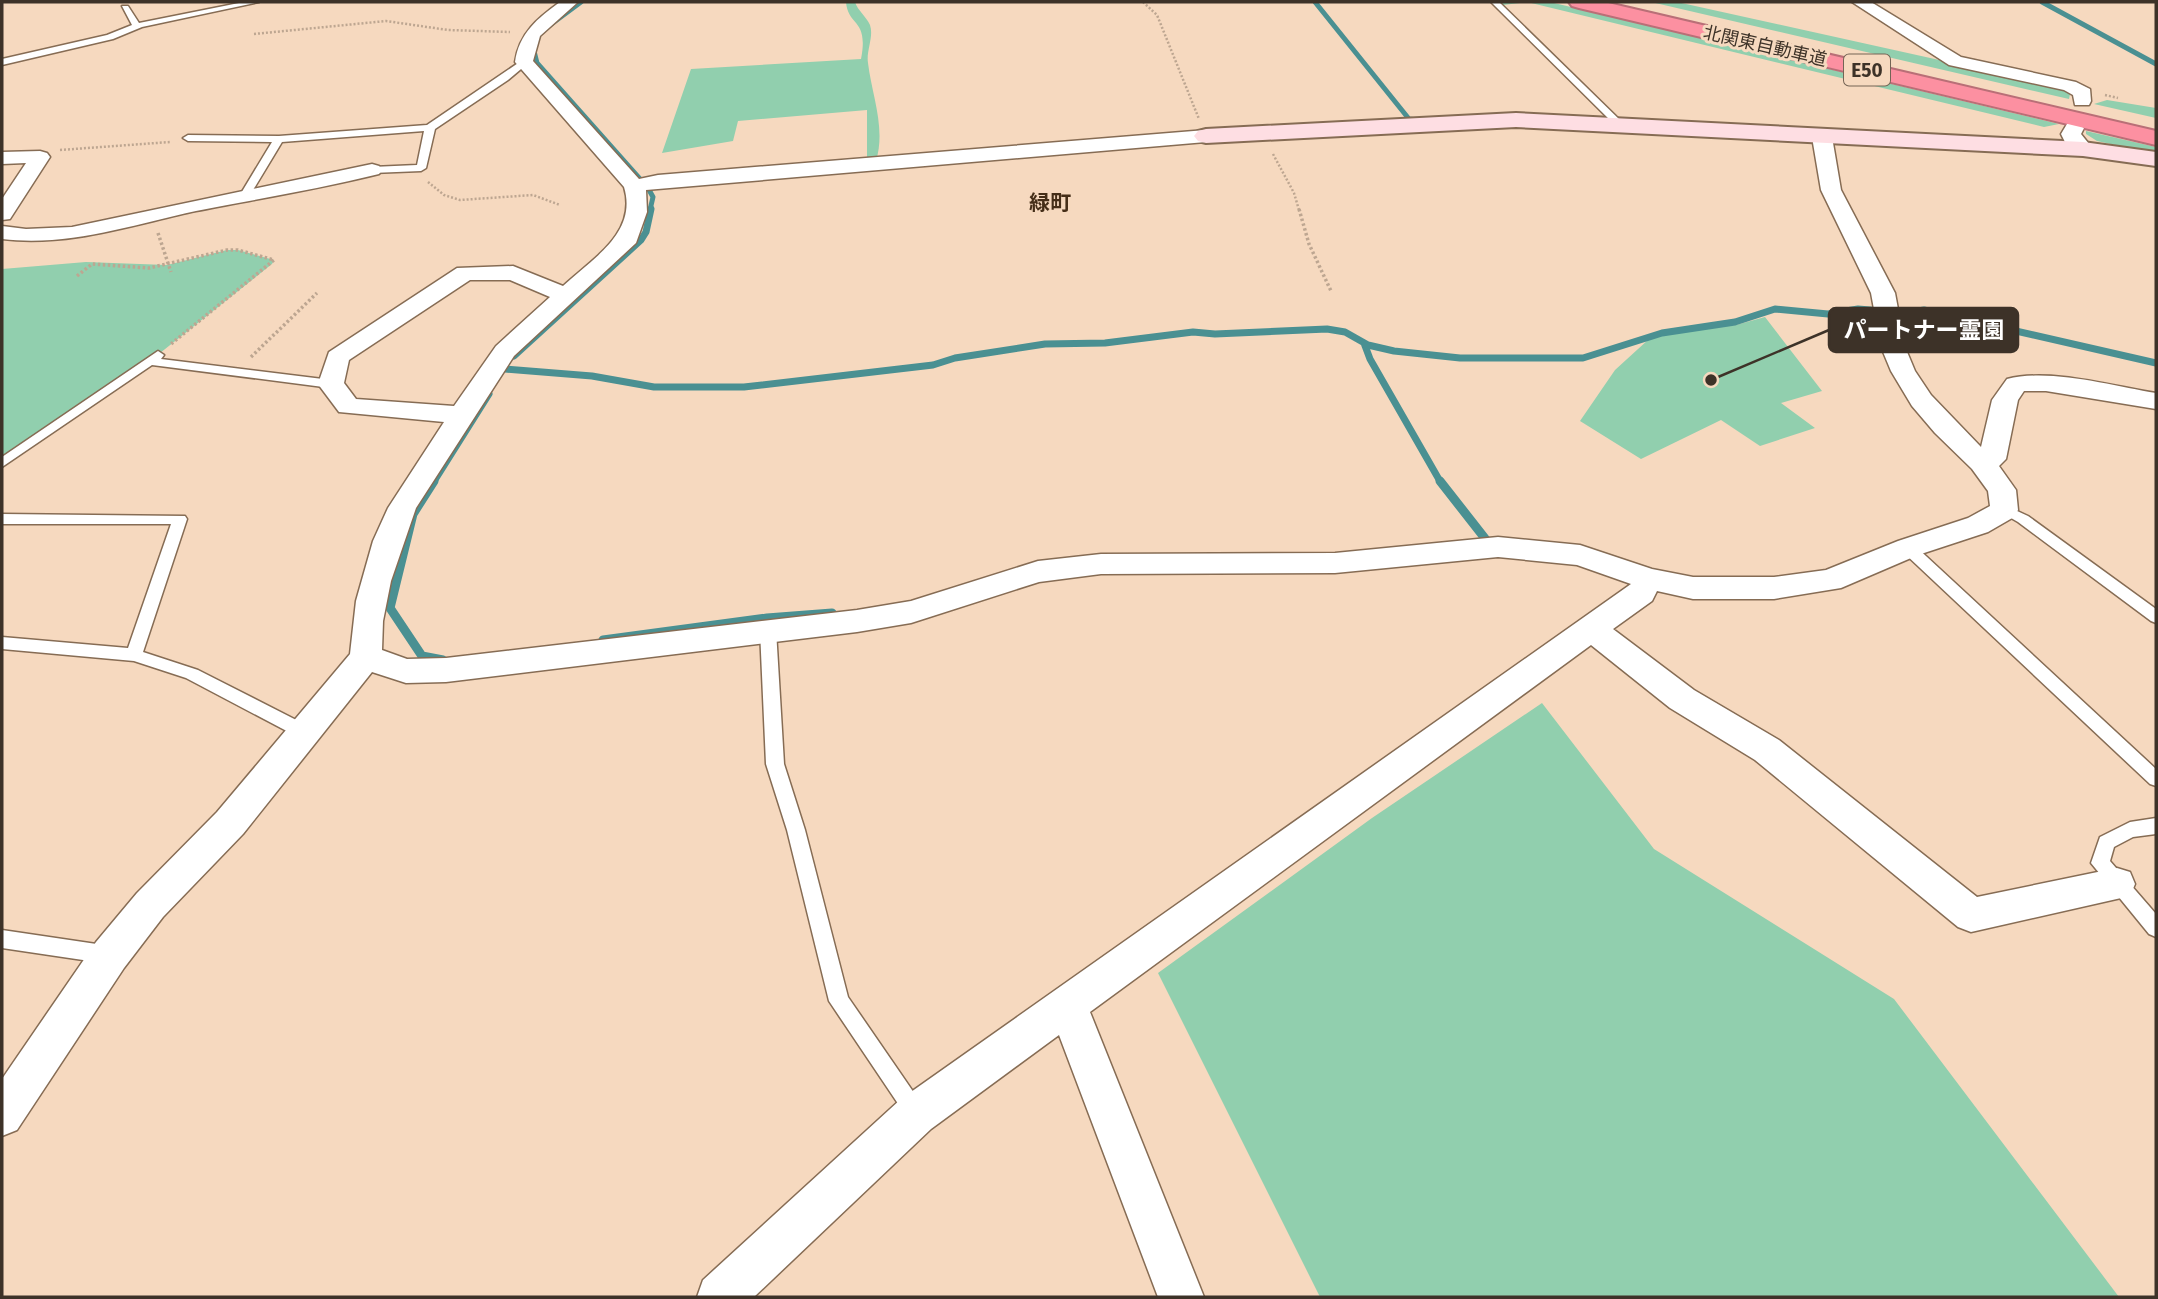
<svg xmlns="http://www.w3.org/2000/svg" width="2158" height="1299" font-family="'Fira Sans','Noto Sans JP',sans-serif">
<rect width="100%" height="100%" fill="#f6d9bf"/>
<path fill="#91cfae" d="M846,2h9c3,9 11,14 15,23 4,12 -4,26 -2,38 4,33 18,65 8,98l-9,1v-52l-129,11 -5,20 -71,12 29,-84 170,-10c8,-41 -13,-32 -15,-57z
M1499,2h51l509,122 -15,3 -517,-125 -24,3z
M1651,2h26l375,83 18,9 -1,5z
M2107,100l49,8v10l-62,-14z
M2086,131l70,16v7l-59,-13 -11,-7z
M227,250h11l36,10 -2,4 -122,97 -148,102v-194l84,-7 81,3z
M1765,317l57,74 -41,12 34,25 -55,18 -39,-26 -80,39 -61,-38 35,-51 34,-31 33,-8 54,-6z
M1542,703l112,146 240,150 225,298h-799l-162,-324 214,-155z"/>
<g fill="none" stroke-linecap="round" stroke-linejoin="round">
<path stroke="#4a9092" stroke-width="5" d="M1315,2l94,117 8,1
M2042,2l114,62
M550,25l31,-23
M533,47l4,16 111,125 5,9 -3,13"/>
<path stroke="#4a9092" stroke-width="7" d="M1364,343l6,16 71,124
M514,356l127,-116 5,-8 5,-23
M505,369l87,7 62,11h90l189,-22 22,-7 90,-14 60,-1 88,-11 22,2 112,-5 18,3 23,13 26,6 66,7h123l79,-25 73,-11 40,-13 53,5 30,-5 48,4 18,-3 232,53
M433,483l56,-89"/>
<path stroke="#4a9092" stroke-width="9" d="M434,481l-21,33 -23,94 32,48 21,4
M1440,481l47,60 -5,1
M603,640l164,-22 65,-5"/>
<g stroke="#866c54" stroke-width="3">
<path id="lane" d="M244,2h15l-117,25 -29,12 -111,26v-6l105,-24 25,-10 -10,-19h6l11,17z
M1491,2h8l124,121v4h-6z
M524,59l3,1v4l-19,16 -73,49 -9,39 -5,3 -49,2 -5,-3 5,-3 45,-2 7,-34 -142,11 -32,53 -5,3 -5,-3 32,-53 -84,-1 -5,-3 5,-3 91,1 148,-11z
M158,351l6,4 -3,4 170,21 6,4 -6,4 -179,-23 -150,102v-10z
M2004,505l24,11 128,93v14l-5,-2 -133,-99 -21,-12z
M2,514l183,2 2,3 -44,133 55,18 112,57 2,5 -2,5h-12l-112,-59 -52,-17 -132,-12v-12l126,11 43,-124h-169z
M1908,543l5,1 243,225v17l-6,-2 -247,-232 -2,-4z
M768,624l8,6 8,134 21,66 43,167 75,109 4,7 -4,7 -7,4 -7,-4 -80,-119 -42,-171 -21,-66 -6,-134z
M2156,818v16l-23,3 -19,10 -4,14 46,53v23l-7,-3 -58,-71 9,-26 30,-15z
M2,930l108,16 7,3 3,6 -3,6 -7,3 -108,-16z"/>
</g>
<g stroke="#866c54" stroke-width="3">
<path id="street" d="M560,2h18l-38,34 -7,25 106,118 19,-4 548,-45 10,6 -10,6 -560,48 1,22 -11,31 -122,113 -98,152 -25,73 -8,40 -1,29 25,9 39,-1 411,-48 54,-9 127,-40 63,-7 234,-1 163,-16 82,8 72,24 41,8h81l52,-7 72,-29 70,-23 22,-12 -2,-15 -16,-22 -37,-36 -23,-27 -21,-35 -10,-24 -10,-54 -50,-103 -9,-53 10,-6 10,6 9,53 54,103 10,54 10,24 16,24 50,52 11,-47 15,-21c44,-11 105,7 149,14v16l-110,-18h-22l-6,9 -12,59 -7,7 17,24 2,20 -4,7 -26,15 -70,23 -77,33 -67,11h-81l-36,-8 -5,10 -39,28 81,61 85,50 198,157 140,-29 13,4 5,12 -5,12 -159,36 -13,-5 -203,-167 -85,-52 -79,-63 -501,367 114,285h-46l-99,-262 -128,94 -177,168h-57l6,-17 198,-181 730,-515 -54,-19 -79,-8 -163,16 -234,1 -62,8 -128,41 -54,9 -411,50 -40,1 -34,-11 -129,162 -80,83 -39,51 -107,162 -15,6v-57l94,-137 41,-49 80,-81 133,-158 6,-53 17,-60 15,-33 56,-86 -105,-10 -21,-28 11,-32 128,-84 56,-2 50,20c29,-27 75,-53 61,-99l-109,-125c4,-29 23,-44 45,-60zM470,280h40l40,17 -54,49 -42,60 -98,-7 -12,-16 5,-23z
M1852,2h19l90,55 115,25 14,7 1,12 -2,4h-14l-2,-10 -9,-5 -115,-25z
M2074,122l10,6 -3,6 12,15 -3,4h-14l-10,-9 -5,-10 6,-10z
M40,151l7,2 3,4 -40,62 -8,1v-21l24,-36 -24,1v-12z
M372,164l7,2 3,4 -3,4c-60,15 -122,25 -183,37 -65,14 -127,36 -194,28v-13l24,3 46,-2z"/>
</g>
<g stroke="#866c54" stroke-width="4">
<path id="secondary" d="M1516,113l567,29 73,10v14l-73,-10 -567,-29 -310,16 -8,-2 -4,-5 4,-5 8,-2z"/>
</g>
<g stroke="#b96f77" stroke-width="4">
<path id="highway" d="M1569,2h35l552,129v14l-577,-137 -7,-2z"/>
</g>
<path stroke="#bda691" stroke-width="2.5" stroke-dasharray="2 2" stroke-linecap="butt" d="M1143,2l14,13 42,104
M254,34l132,-13 62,9 62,2
M2105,95l13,3
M60,150l110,-8
M1273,154l21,39 5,17
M428,182l16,13 16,5 73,-5 27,10"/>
<path stroke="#bda691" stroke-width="3.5" stroke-dasharray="2.5 2.5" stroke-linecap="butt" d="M1299,209l10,35 22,47
M158,233l13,39
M77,276l15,-12 57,4 78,-18h11l36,10 -103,84
M251,357l66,-64"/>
<use href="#lane" fill="#fff" fill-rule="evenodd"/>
<use href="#street" fill="#fff" fill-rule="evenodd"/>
<use href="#secondary" fill="#fedee3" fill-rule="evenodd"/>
<use href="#highway" fill="#fc90a1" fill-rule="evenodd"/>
</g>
<g text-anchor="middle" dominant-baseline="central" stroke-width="6" stroke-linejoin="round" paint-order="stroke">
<g font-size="18" fill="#3d3228" stroke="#f6d9bf">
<text transform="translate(1765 46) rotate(13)">北関東自動車道</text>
</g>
<rect fill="#f6d9bf" stroke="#746455" stroke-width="2" x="1844" y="54.5" width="46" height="31" rx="5"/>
<g font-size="19" font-weight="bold" fill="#3d3228">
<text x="1867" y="70">E50</text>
</g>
<g font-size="21" font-weight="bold" fill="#452e18" stroke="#f6d9bf">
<text x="1050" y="203">緑町</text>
</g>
</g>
<path fill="none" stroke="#3d3228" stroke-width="2.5" d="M1711 380L1829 330"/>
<circle fill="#3d3228" stroke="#f6d9bf" stroke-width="2.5" cx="1711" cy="380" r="7"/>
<rect fill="#3d3228" stroke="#3d3228" stroke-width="2.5" x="1829" y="308" width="189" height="44" rx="7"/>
<g font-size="23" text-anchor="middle" font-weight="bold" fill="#fff">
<text x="1924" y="338">パートナー霊園</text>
</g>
<rect width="2158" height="1299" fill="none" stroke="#3d3228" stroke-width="7"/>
</svg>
